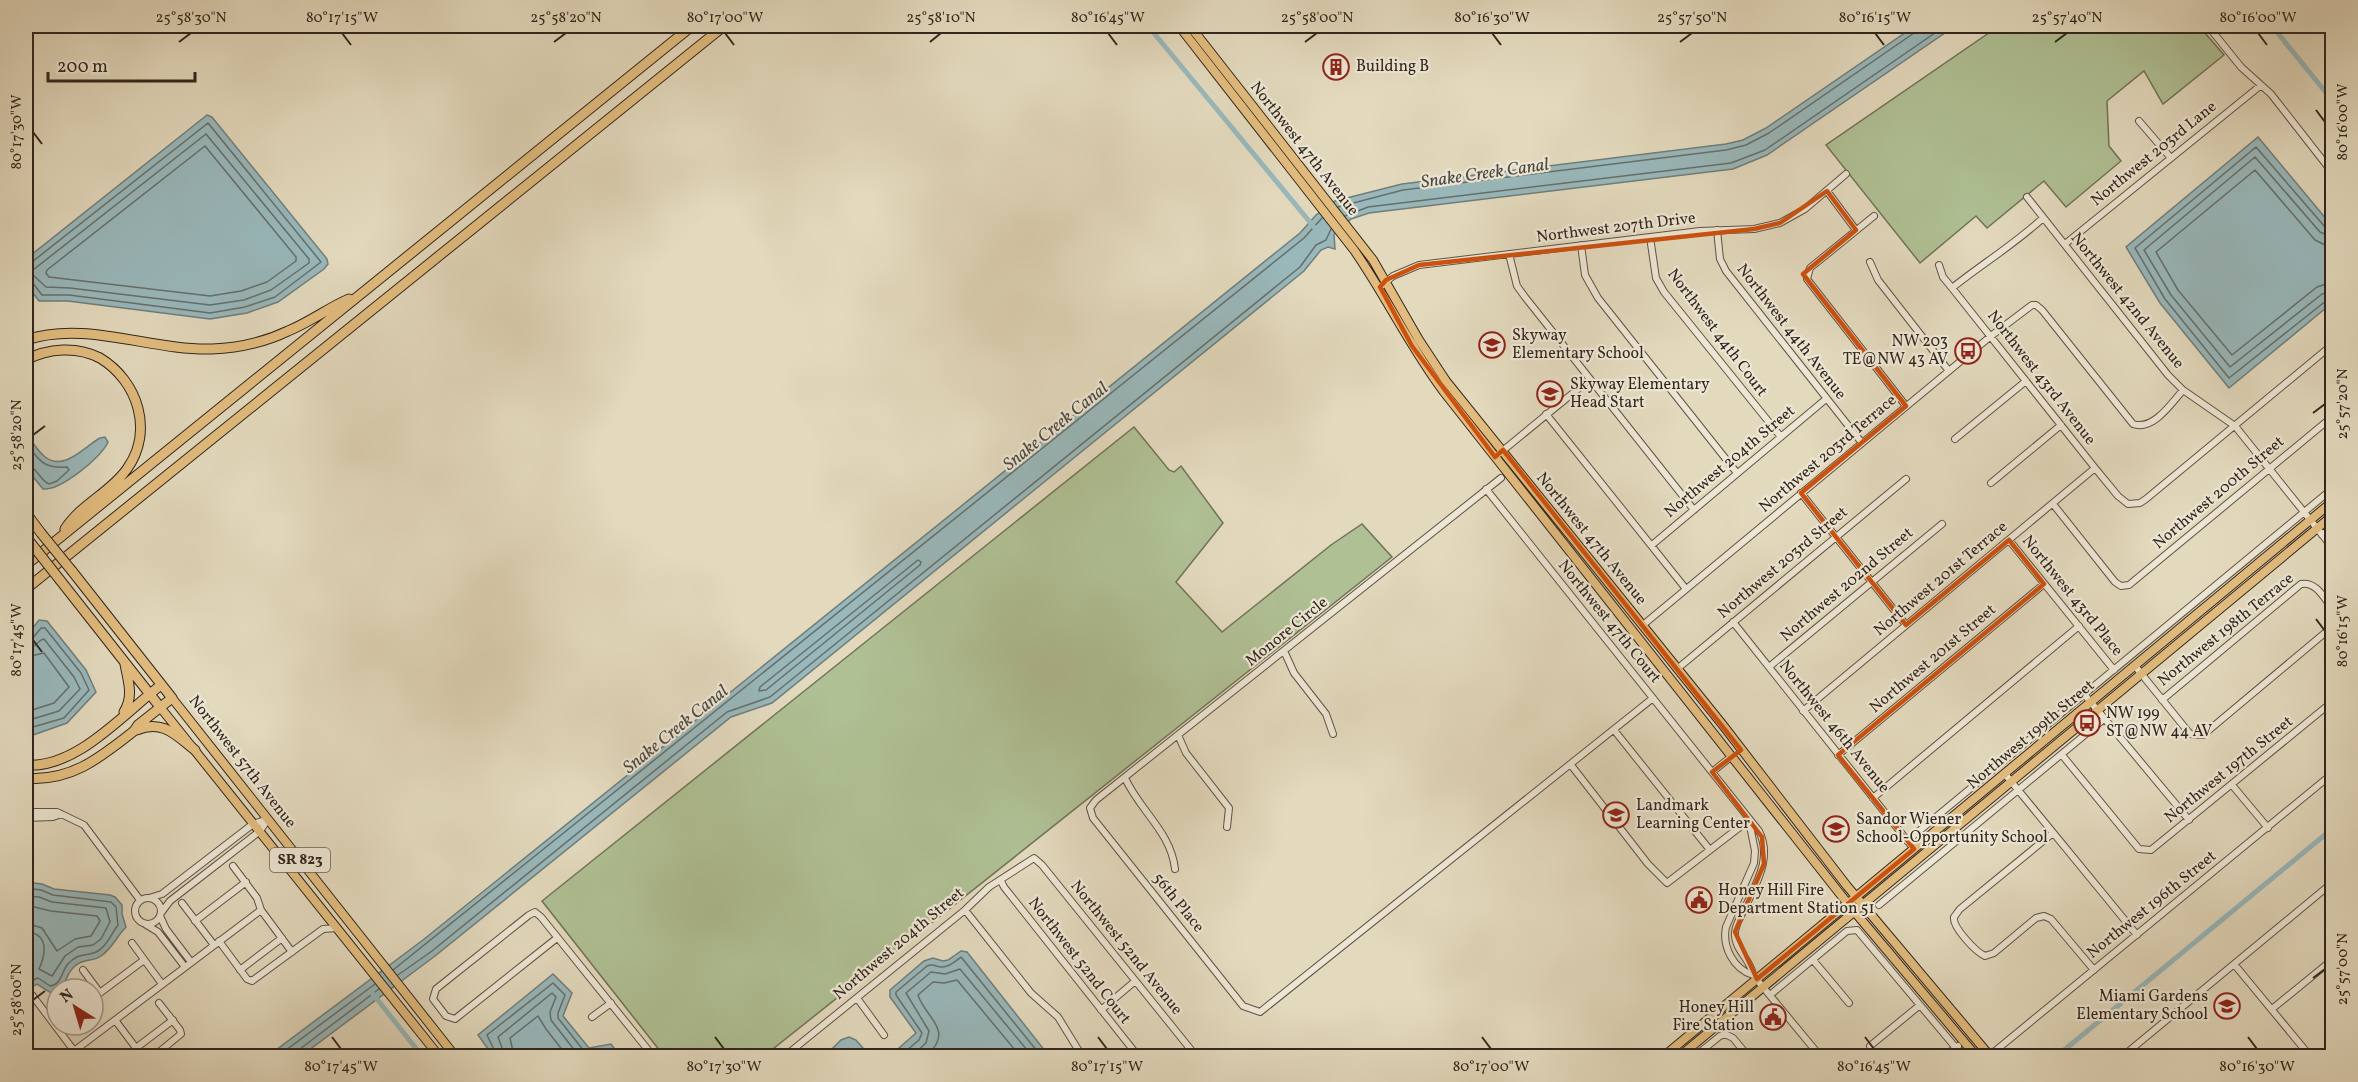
<svg xmlns="http://www.w3.org/2000/svg" width="2358" height="1082" font-family="Vollkorn,serif">
<rect width="100%" height="100%" fill="#e3d9bd"/>
<filter id="stains"><feTurbulence type="fractalNoise" baseFrequency=".00333" numOctaves="4"/><feColorMatrix values="0 0 0 0 .2 0 0 0 0 .09 0 0 0 0 .02 0 0 0 .5 -.17"/></filter>
<radialGradient id="worn" r=".72"><stop offset=".6" stop-color="#630" stop-opacity="0"/><stop offset="1" stop-color="#630" stop-opacity=".3"/></radialGradient>
<path fill="#afc094" stroke="#707358" stroke-width="1.5" d="M1999,26h200l25,29 -61,49 -19,-33 -37,30 2,45 12,15 -55,46 -22,-26 -57,47 -11,-12 -56,47 -94,-118z
M1134,427l35,43 5,2 7,-6 42,57 -47,59 46,50 109,-87 31,-21 30,33 -628,499h-100l-122,-155z"/>
<path fill="#99b8bb" stroke="#6f7e7c" stroke-width="1.5" d="M1915,26h40l-188,129 -34,14 -364,44 -18,6 -17,15 1,15 -7,-2 -7,3 -17,21 -532,432 -41,14 -296,239 -134,100h-33l155,-116 877,-707 16,-18 19,-14 67,-17 324,-40 17,-4 23,-12z
M207,115l5,2 115,142 1,5 -4,5 -46,33 -31,11 -37,6 -142,-18h-29l-13,-17v-25z
M2258,137l74,89v77l-103,85 -69,-85 -34,-56z
M26,433c5,7 11,17 18,23 19,17 40,-9 56,-18l5,-1 3,5c-6,15 -48,49 -65,47l-17,-21z
M39,620l8,1 39,49 10,22 -29,31 -34,12h-7v-98z
M26,882l16,2 12,5 56,6 5,2 7,8v9l4,13c-10,10 -13,21 -25,29 -8,6 -17,2 -26,10 -11,9 -5,18 -24,27l-14,-9 -11,6v-29l6,-8 -6,-11z
M961,951l6,1 82,104h-159l26,-23 -26,-36v-7l34,-29 9,-3 10,3 5,-1z
M553,974l19,19 -9,23 26,32 22,-4 9,12h-127l-15,-21z
M849,1037l7,3 14,16h-45l16,-16z"/>
<g fill="none" stroke-linecap="round" stroke-linejoin="round">
<path stroke="#656f6c" stroke-width="1.5" d="M206,134l103,125v4l-38,27 -27,10 -34,5 -140,-17 -24,-1 -14,-13 1,-4z
M205,146l91,111v4l-29,21 -26,9 -31,5 -161,-19 -3,-4 1,-3z
M1338,207l65,-17 323,-40 20,-5 23,-12 145,-100 3,-7
M1345,216l23,-9 363,-44 34,-13 180,-124
M2332,229l-7,-2 -69,-80 -121,101 30,51 64,79 98,-78 5,-1
M2332,237l-12,-5 -65,-75 -111,93 27,45 59,72 92,-73 10,-3
M2332,246l-9,-2 -8,-4 -60,-70 -99,82 22,38 54,65 85,-68 15,-5
M26,263l6,-1 176,-139 113,139 -46,35 -30,10 -35,6 -141,-18h-27l-10,-13 -6,-1
M26,443c13,17 17,26 41,24l2,3 -12,11 -8,3c-10,-4 -12,-18 -23,-19
M918,560l3,2 -1,3 -154,125 -7,1 1,-4z
M26,640l6,-1 9,-11h4l36,45 8,17 -25,28 -38,11
M26,648l8,-2 7,-6 3,-1 30,38 6,12 -21,22 -33,10
M26,657l18,-4 25,34 -15,16 -28,9
M26,888l15,2 12,5 58,7 5,5 2,18c-7,9 -10,20 -20,26 -10,6 -19,0 -31,14 -6,8 -5,19 -17,21l-12,-8 -12,5
M26,896l13,1 13,5 54,6 4,14 -9,17 -8,6 -15,2 -13,9 -13,20 -13,-7c7,-15 10,-36 -13,-37
M26,905l25,6 46,5 3,5 -9,15 -16,3 -18,12 -15,-23 -16,-5
M393,970l911,-732 18,-20
M398,975l34,-24 295,-239 43,-15 530,-430 16,-22 10,-5 5,-11
M278,1056l97,-72
M298,1056l2,-7 79,-60
M497,1056l-10,-21 66,-52 12,12 -7,18v5l26,33 7,3 17,-3 5,5
M505,1056l-7,-19 54,-44 4,4 -6,15 1,8 28,36
M514,1056l-4,-18 28,-22 8,13 21,27
M900,1056l19,-16 3,-7 -26,-38v-3l31,-26c7,-3 8,1 15,1 8,0 14,-6 19,-10l80,99
M912,1056l14,-13 3,-12 -23,-38 25,-21 14,2 15,-5 72,87
M926,1056c30,-26 -1,-38 -8,-61l15,-13 11,1 13,-3 63,76"/>
<path stroke="#99b8bb" stroke-width="5" d="M1148,26l166,201
M2272,26l60,74
M373,994l49,62
M2057,1056l275,-227"/>
<g stroke="#5e5345" stroke-width="8">
<path id="minor" d="M243,26l29,2 15,-2
M2208,26l33,41 30,27 61,78
M2328,26l4,6
M2139,121l31,36
M1827,191l29,39
M2027,197l141,178 15,15 52,36 97,121
M1874,216l-64,52 -3,11 99,127
M1717,230l3,29 6,12 136,172
M1650,237l6,41 8,14 117,145
M2065,244l195,-158
M1581,245l4,30 13,23 139,175
M1509,254l8,32 8,11 169,213
M1870,262l8,18 71,91
M1939,265l4,12 9,11 143,180 23,28 10,8 12,-1 6,-4 186,-154
M1380,287l13,-11 26,-11 281,-34 54,-2 26,-6 25,-14 41,-35
M1952,288c30,-24 63,-44 91,-70
M1546,414l140,175
M1955,439l71,-58
M1495,457l94,-77
M1501,478l-405,322 -6,8 3,10 150,188 17,6 393,-314
M1991,483l70,-58
M1486,489l273,342c14,28 -4,54 -15,79 -4,7 -8,14 -9,22 -2,17 16,27 18,43
M1801,493l105,132
M2053,504l62,78 6,4 8,-1 203,-168
M2322,535l10,-8
M2009,540l105,130
M1652,545l174,-146
M1733,622l181,227
M1643,625l348,-289 41,-31h4l6,5 91,114c20,7 38,-20 50,-34
M1284,651l10,22 32,41 7,20
M2135,666l55,68 13,1 129,-108
M1769,667l173,-143
M1677,669l229,-190
M2084,694l105,126
M2162,700l139,-116c15,-3 23,14 31,24
M1803,711l292,-243
M1614,730l96,120
M1178,735l8,18 43,55 -2,19
M1838,755l206,-171
M2062,755l77,94 12,1 181,-148
M1571,765l77,99 19,19 82,-63
M1712,772l20,-16
M2005,774l132,161
M1125,778c15,33 46,54 50,91
M2232,785l36,43
M1873,798l206,-172
M26,812h31l27,13 56,75
M26,818l27,-1 8,-3
M1749,821l6,30 -1,12 -28,64c-4,19 7,42 27,48l67,81
M2053,833l-93,76c-1,1 -5,7 -6,8 -2,10 22,35 31,39l9,-3 42,-35 8,-2 7,3 43,51
M1907,841l425,-352
M233,866l24,32 4,12 31,42
M1001,881l3,6 134,169
M135 911a13 13 0 1 1 26 0a13 13 0 1 1-26 0Z
M149,898l13,-4 91,-70 15,-5
M182,903l32,42
M1879,905l225,-186
M965,910l66,83 27,24 24,39
M161,913l9,-12 90,-70 8,-12
M160,916l6,13 25,33
M195,921l51,-39
M145,924l13,8 27,35
M557,938l-102,81 -9,-3 -13,-17 3,-10 93,-74 6,-3 6,5 112,139
M219,941l28,38 5,2 71,-52 14,-1
M132,943l30,41
M1813,960l36,43
M2234,964l76,92
M83,970l17,23
M240,970l42,-32
M32,995l46,61
M1770,995l77,-64 10,-1 99,118
M93,998l51,-38
M857,998l27,37
M2272,1009l60,-49
M1101,1010l33,-28
M592,1017l19,-14
M115,1020l27,36
M1870,1046l50,-41
M136,1048l37,-28
M74,1051l187,-141
M96,1056l5,-3
M154,1056l27,-22 -1,-4 -21,-27
M785,1056l180,-146 24,-23 45,-29 8,7 154,191
M1695,1056l25,-20 5,-2 8,4 15,18
M1945,1056l13,-10
M1989,1056l343,-282
M2123,1056l209,-173
M2160,1056l5,-3 3,3"/>
</g>
<g stroke="#31261d" stroke-width="10">
<path id="major" d="M1179,26l175,224c32,46 56,97 90,142l404,512 128,152
M1190,26l183,234 46,80 27,41 276,343 125,162 143,170
M172,698l283,358
M160,707l279,349
M1664,1056l668,-554
M1680,1056l652,-540"/>
</g>
<g stroke="#31261d" stroke-width="11">
<path id="highway" d="M26,340c60,-20 125,11 186,9 26,-1 53,-7 76,-18 22,-9 40,-23 61,-32
M26,360c22,-12 51,-14 74,-2 38,23 54,73 27,111 -17,24 -46,35 -62,60
M26,513l15,20
M26,565l666,-539
M60,580l100,127
M26,589l698,-563
M124,712c10,-16 4,-31 1,-48
M137,730c25,-11 39,5 58,20
M26,765c50,4 97,-51 135,-80
M26,778c45,4 75,-21 108,-47l4,-6 34,-27 -100,-127"/>
</g>
<use href="#minor" stroke="#ede6d4" stroke-width="6"/>
<use href="#major" stroke="#e2bc7e" stroke-width="8"/>
<use href="#highway" stroke="#e2bc7e" stroke-width="9"/>
<g stroke="#31261d" stroke-width="11" stroke-linecap="butt">
<path id="highway-bridge" d="M41,533l31,38
M30,542l30,38"/>
</g>
<use href="#highway-bridge" stroke="#e2bc7e" stroke-width="9"/>
</g>
<path fill="none" stroke="#cd510f" stroke-width="4.5" stroke-linejoin="round" d="M1827,191l29,39 -53,44 103,132 -105,87 105,132 103,-85 35,44 -206,171 76,94 -157,130 -22,-47 29,-68 -2,-27 -50,-65 29,-22 -238,-300 -8,7 -83,-111 -32,-59 6,-7 33,-15 335,-36 26,-6z"/>
<path fill="none" stroke="#31261d" stroke-width="2" d="M342,33l9,12M725,33l9,12M1108,33l9,12M1492,33l9,12M1875,33l9,12M2258,33l9,12M179,42l12,-9M554,42l12,-9M930,42l11,-9M1305,42l12,-9M1680,42l12,-9M2055,42l12,-9M2316,110l9,12M33,132l9,12M2313,413l12,-9M33,435l12,-9M2316,619l9,12M33,640l9,12M2313,978l12,-9M33,1000l12,-9M332,1037l9,12M715,1037l9,12M1098,1037l9,12M1482,1037l9,12M1865,1037l9,12M2248,1037l9,12"/>
<defs>
<g id="building-ring" transform="scale(1.35)"><circle r="9.5" fill="#ede6d4" stroke="#8f2418" stroke-width="1.5"/><path d="M-4-6H4V6H1V3H-1V6H-4ZM-2.5-4.3h1.7v1.8h-1.7ZM.8-4.3h1.7v1.8H.8ZM-2.5-1h1.7V.8h-1.7ZM.8-1h1.7V.8H.8Z" fill="#8f2418"/></g>
<g id="school-ring" transform="scale(1.35)"><circle r="9.5" fill="#ede6d4" stroke="#8f2418" stroke-width="1.5"/><path d="M0-5L7-2L0 1L-7-2ZM-4 1L0 2.5L4 1V4Q0 6-4 4Z" fill="#8f2418"/></g>
<g id="bus-ring" transform="scale(1.35)"><circle r="9.5" fill="#ede6d4" stroke="#8f2418" stroke-width="1.5"/><path d="M-5-6H5V4H4V6H2V4H-2V6H-4V4H-5ZM-3.5-4V0h7V-4ZM-3.5 1.2v1.5H-2V1.2ZM2 1.2v1.5H3.5V1.2Z" fill="#8f2418"/></g>
<g id="civic-ring" transform="scale(1.35)"><circle r="9.5" fill="#ede6d4" stroke="#8f2418" stroke-width="1.5"/><path d="M-.6-6.5H3V-4.5H.6V-3L4-1V1h2V6H-6V1h2V-1L-.6-3ZM-1.2 2.5V6h2.4V2.5Z" fill="#8f2418"/></g>
</defs>
<g fill-rule="evenodd">
<use href="#building-ring" x="1336" y="67"/>
<use href="#school-ring" x="1492" y="345"/>
<use href="#bus-ring" x="1968" y="351"/>
<use href="#school-ring" x="1550" y="394"/>
<use href="#bus-ring" x="2087" y="723"/>
<use href="#school-ring" x="1616" y="815"/>
<use href="#school-ring" x="1836" y="829"/>
<use href="#civic-ring" x="1699" y="900"/>
<use href="#school-ring" x="2227" y="1006"/>
<use href="#civic-ring" x="1773" y="1017"/>
</g>
<g text-anchor="middle" dominant-baseline="central" stroke-width="4.5" stroke-linejoin="round" paint-order="stroke">
<rect fill="#ede6d4" stroke="#696054" stroke-width="1.5" x="270" y="848" width="60" height="24" rx="4.5"/>
<g font-size="15" font-weight="bold" fill="#31261d">
<text x="300" y="860">SR 823</text>
</g>
<g font-size="16" fill="#31261d" stroke="#ede6d4" text-anchor="start">
<text x="1356" y="67">Building B</text>
<text x="1512" y="336">Skyway<tspan x="1512" dy="18">Elementary School</tspan></text>
<text x="1948" y="342" text-anchor="end">NW 203<tspan x="1948" dy="18">TE@NW 43 AV</tspan></text>
<text x="1570" y="385">Skyway Elementary<tspan x="1570" dy="18">Head Start</tspan></text>
<text x="2106" y="714">NW 199<tspan x="2106" dy="18">ST@NW 44 AV</tspan></text>
<text x="1636" y="806">Landmark<tspan x="1636" dy="18">Learning Center</tspan></text>
<text x="1856" y="820">Sandor Wiener<tspan x="1856" dy="18">School-Opportunity School</tspan></text>
<text x="1718" y="891">Honey Hill Fire<tspan x="1718" dy="18">Department Station 51</tspan></text>
<text x="2208" y="997" text-anchor="end">Miami Gardens<tspan x="2208" dy="18">Elementary School</tspan></text>
<text x="1754" y="1008" text-anchor="end">Honey Hill<tspan x="1754" dy="18">Fire Station</tspan></text>
</g>
<g font-size="16" fill="#31261d" stroke="#ede6d4">
<text transform="translate(1304 149) rotate(52)">Northwest 47th Avenue</text>
<text transform="translate(2154 154) rotate(-39)">Northwest 203rd Lane</text>
<text transform="translate(1616 228) rotate(-7)">Northwest 207th Drive</text>
<text transform="translate(2127 301) rotate(51)">Northwest 42nd Avenue</text>
<text transform="translate(1791 332) rotate(52)">Northwest 44th Avenue</text>
<text transform="translate(1717 333) rotate(53)">Northwest 44th Court</text>
<text transform="translate(2041 378) rotate(52)">Northwest 43rd Avenue</text>
<text transform="translate(1828 454) rotate(-40)">Northwest 203rd Terrace</text>
<text transform="translate(1730 462) rotate(-40)">Northwest 204th Street</text>
<text transform="translate(2219 493) rotate(-40)">Northwest 200th Street</text>
<text transform="translate(1591 539) rotate(51)">Northwest 47th Avenue</text>
<text transform="translate(1783 563) rotate(-40)">Northwest 203rd Street</text>
<text transform="translate(1941 579) rotate(-40)">Northwest 201st Terrace</text>
<text transform="translate(1847 585) rotate(-40)">Northwest 202nd Street</text>
<text transform="translate(2072 596) rotate(51)">Northwest 43rd Place</text>
<text transform="translate(1609 622) rotate(51)">Northwest 47th Court</text>
<text transform="translate(2226 630) rotate(-39)">Northwest 198th Terrace</text>
<text transform="translate(1287 632) rotate(-39)">Monore Circle</text>
<text transform="translate(1933 659) rotate(-40)">Northwest 201st Street</text>
<text transform="translate(1834 727) rotate(51)">Northwest 46th Avenue</text>
<text transform="translate(2031 735) rotate(-40)">Northwest 199th Street</text>
<text transform="translate(242 762) rotate(52)">Northwest 57th Avenue</text>
<text transform="translate(2229 770) rotate(-39)">Northwest 197th Street</text>
<text transform="translate(1178 903) rotate(51)">56th Place</text>
<text transform="translate(2152 905) rotate(-39)">Northwest 196th Street</text>
<text transform="translate(899 944) rotate(-40)">Northwest 204th Street</text>
<text transform="translate(1126 948) rotate(51)">Northwest 52nd Avenue</text>
<text transform="translate(1079 961) rotate(52)">Northwest 52nd Court</text>
</g>
<g font-size="18" font-style="italic" fill="#4b4a44" stroke="#ede6d4">
<text transform="translate(1485 174) rotate(-8)">Snake Creek Canal</text>
<text transform="translate(1056 427) rotate(-39)">Snake Creek Canal</text>
<text transform="translate(676 730) rotate(-39)">Snake Creek Canal</text>
</g>
</g>
<rect width="2358" height="1082" fill="none" stroke="#e3d9bd" stroke-width="66"/>
<g transform="translate(75 1007) rotate(323)"><circle r="28" fill="#ede6d4" stroke="#a2998b" stroke-width="1.5"/>
<path d="M0-4.5L10 22L0 15L-10 22Z" fill="#8f2418"/>
<text y="-9" font-size="16" font-weight="bold" text-anchor="middle" fill="#31261d">N</text>
</g>
<path d="M48 72v9h147v-9" fill="none" stroke="#31261d" stroke-width="3"/>
<text x="57" y="72" font-size="18" fill="#31261d" stroke="#ede6d4" stroke-width="4.5" paint-order="stroke">200 m</text>
<rect x="33" y="33" width="2292" height="1016" fill="none" stroke="#31261d" stroke-width="2"/>
<g font-size="15" text-anchor="middle" fill="#31261d">
<text x="191" y="22">25°58'30"N</text>
<text x="342" y="22">80°17'15"W</text>
<text x="566" y="22">25°58'20"N</text>
<text x="725" y="22">80°17'00"W</text>
<text x="941" y="22">25°58'10"N</text>
<text x="1108" y="22">80°16'45"W</text>
<text x="1317" y="22">25°58'00"N</text>
<text x="1492" y="22">80°16'30"W</text>
<text x="1692" y="22">25°57'50"N</text>
<text x="1875" y="22">80°16'15"W</text>
<text x="2067" y="22">25°57'40"N</text>
<text x="2258" y="22">80°16'00"W</text>
<text transform="translate(2342 122) rotate(-90)" y="5">80°16'00"W</text>
<text transform="translate(16 132) rotate(-90)" y="5">80°17'30"W</text>
<text transform="translate(2342 404) rotate(-90)" y="5">25°57'20"N</text>
<text transform="translate(16 435) rotate(-90)" y="5">25°58'20"N</text>
<text transform="translate(2342 631) rotate(-90)" y="5">80°16'15"W</text>
<text transform="translate(16 640) rotate(-90)" y="5">80°17'45"W</text>
<text transform="translate(2342 969) rotate(-90)" y="5">25°57'00"N</text>
<text transform="translate(16 1000) rotate(-90)" y="5">25°58'00"N</text>
<text x="341" y="1071">80°17'45"W</text>
<text x="724" y="1071">80°17'30"W</text>
<text x="1107" y="1071">80°17'15"W</text>
<text x="1491" y="1071">80°17'00"W</text>
<text x="1874" y="1071">80°16'45"W</text>
<text x="2257" y="1071">80°16'30"W</text>
</g>
<rect width="100%" height="100%" filter="url(#stains)"/>
<rect width="100%" height="100%" fill="url(#worn)"/>
</svg>
